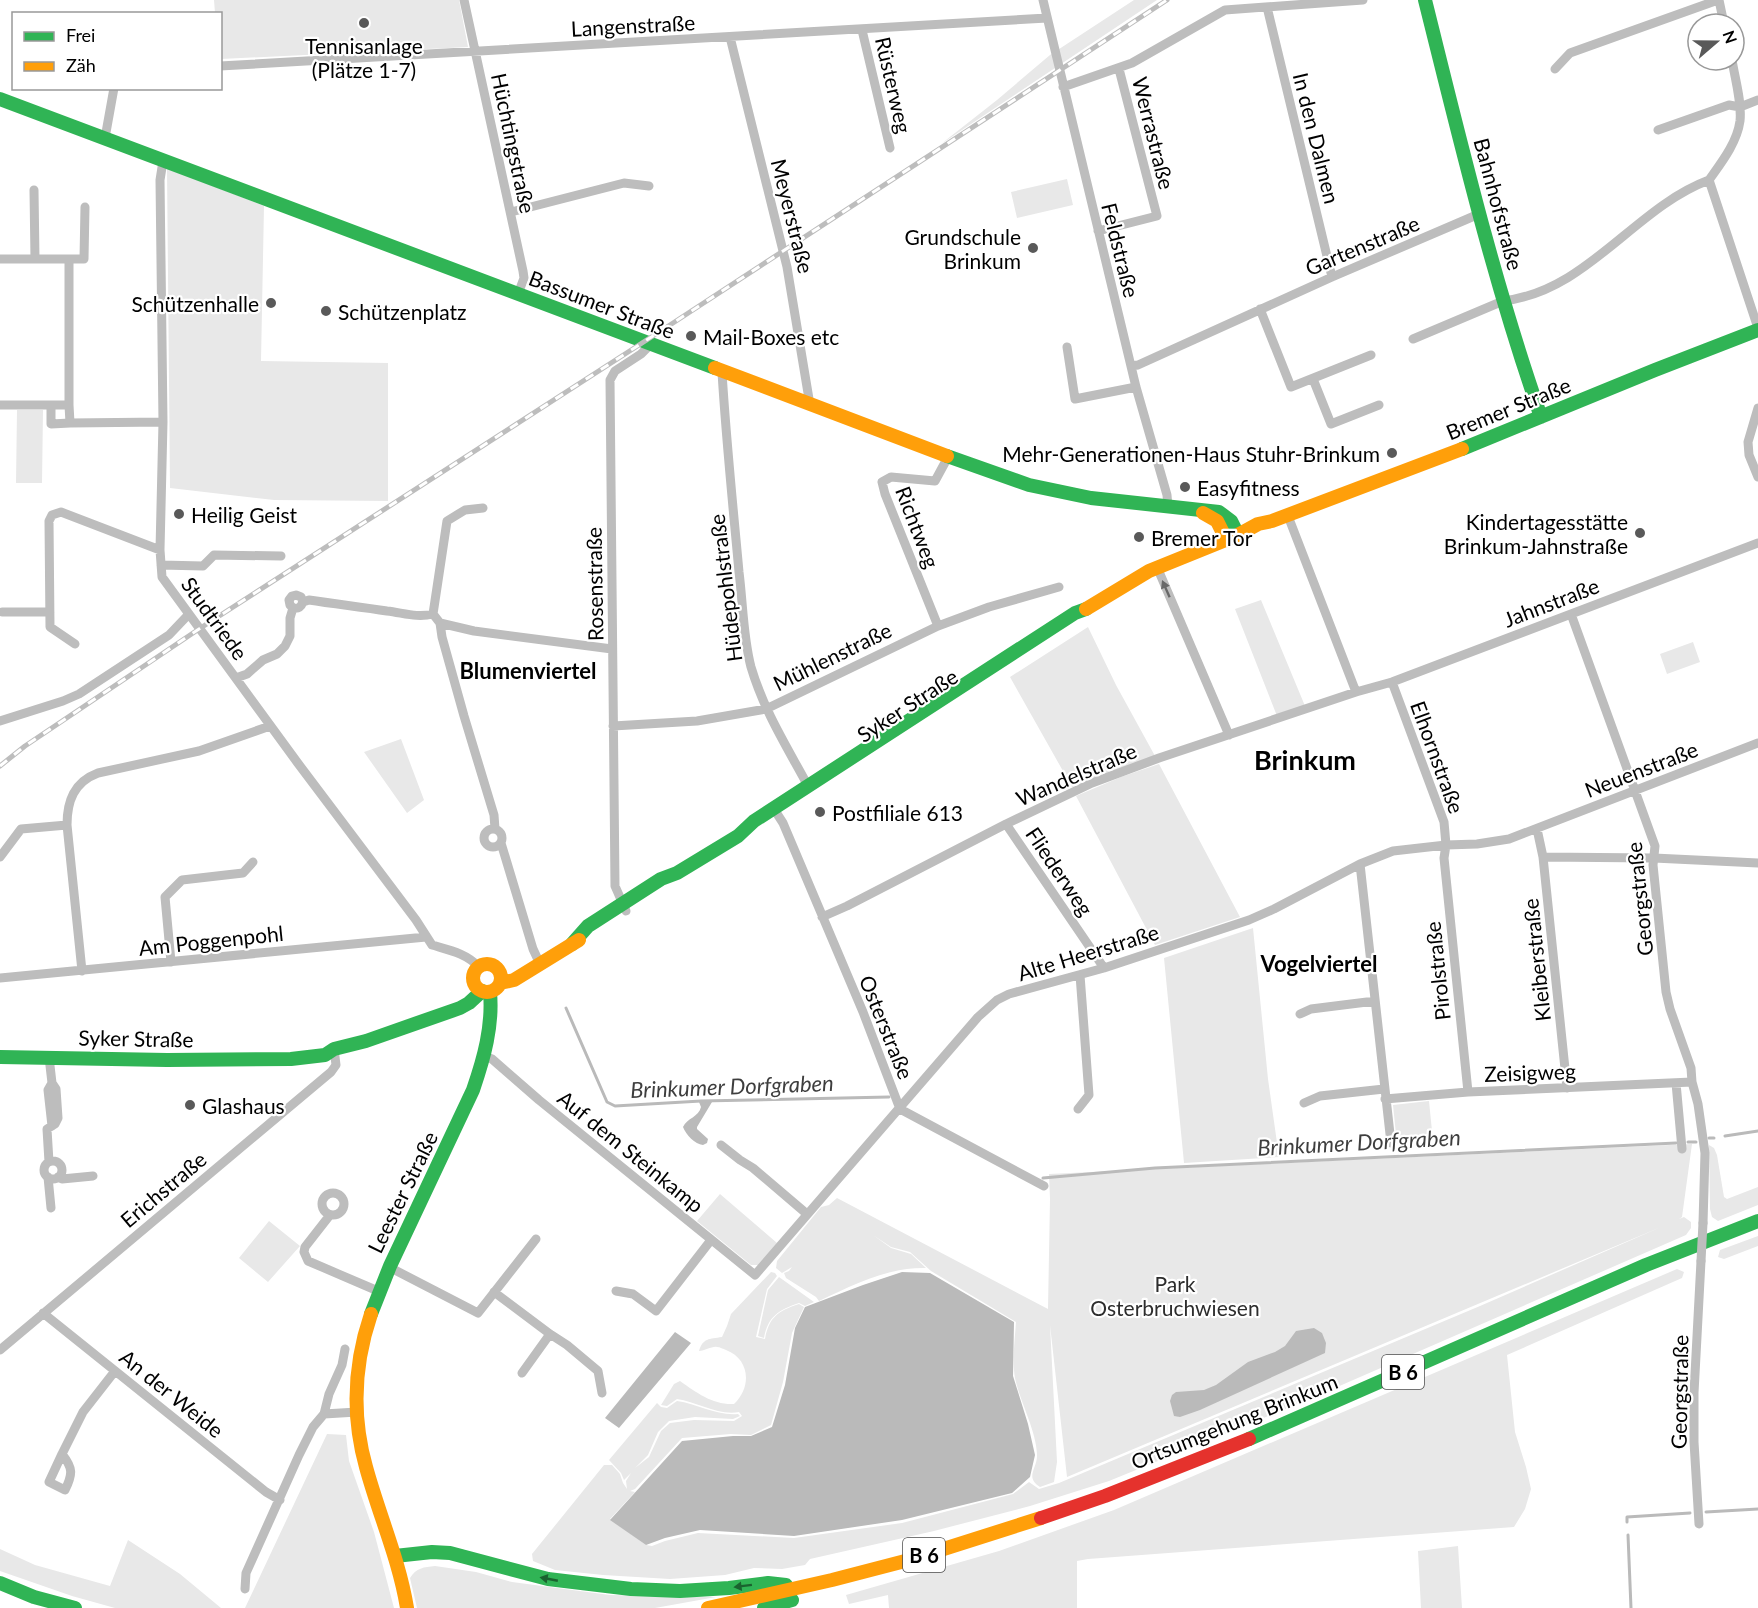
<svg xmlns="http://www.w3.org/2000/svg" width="1758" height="1608" font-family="Lato,sans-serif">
<rect width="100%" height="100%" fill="#fff"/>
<path fill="#e8e8e8" d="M214,0h245l9,47 -247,12 -1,-45 -5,-1z
M1134,0h23l-216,144 56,-44 53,-45z
M167,168l97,38 -3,155 127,2v138l-114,-1 -104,-12z
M1067,179l6,26 -56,13 -6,-26z
M17,410h26l-1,73h-26z
M1261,600l44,106 -28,10 -42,-107z
M1088,627l28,58 39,71 -83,31 -62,-110z
M1693,642l7,20 -33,12 -7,-20z
M401,739l23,61 -17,13 -43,-61z
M1159,764l81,153 -85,28 -79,-149 45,-19z
M1253,928l15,151 11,78 -95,6 -20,-205z
M1429,1101l4,40 -36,3 -4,-39z
M1692,1144l-10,73 -3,2 5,-2 7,5v6l-5,7 -381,166 -196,80 -79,25 -96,25 -124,28 -5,6 -23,4 -28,-1 -29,7 -55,4 -67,-4 -48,-5 -22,-9 -1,-7 72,-89h8l8,9 3,9 4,6 -1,-8 5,-8 -7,7 -3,-7 -12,-13 48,-57 4,4 6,1 10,-7c21,3 40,15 61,13l2,2 -7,3 -38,-2 -26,4 -11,11 -10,23 -13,13 14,-11 12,-26 9,-8 24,-3 40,1 8,-5 -3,-4c-20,4 -42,-10 -62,-13l-10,7 -6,-1 13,-21 6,-3c17,12 33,24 54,23 18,-17 16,-45 -8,-54 -3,-1 -6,-3 -9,-3 -5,-1 -12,4 -18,4 4,-13 10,-12 23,-14l5,-11 4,-12 40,-42 4,1 2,3 -10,13 -11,48 9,2c4,-22 13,-28 34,-35l5,3 -12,26 -9,49 -12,43 -20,10 -20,-1 -49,4 -47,51 -5,2 5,1 -25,27 36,26 6,1 13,-5 33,-8 96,5 108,-15 111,-29 16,-12 10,7 20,-6 421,-177 181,-79 -594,250 -17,-152 7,137 -3,20 -14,5c-16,-10 -2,-19 -3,-33 -1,-24 -17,-52 -22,-76 -3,-15 0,-41 1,-56l-85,-51 -21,-19 -19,-5 -18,-12 18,13 20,6 15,14c-38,-1 -73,17 -107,33l-3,-4 -30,-19 -2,-5 5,-2 3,-4 -10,6 -6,-5 1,-7 44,-54 8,-2 8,-7 211,111 2,-110 -1,-25z
M1709,1145l5,3 3,7 7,42 3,2 31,-12v18l-40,16 -6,-4 -2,-8z
M720,1194l57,49 -18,22h-8l-54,-44z
M269,1221l31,25 -32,36 -29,-24z
M1758,1236v10l-34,13 -6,-2 2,-7z
M1677,1269l7,3 -2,6 -175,77 8,77 11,35 5,22 -6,20 -11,18 -426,32 -11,2v47h-188l-1,-13 -39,9 -3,-9 153,-44 115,-41z
M779,1277l35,25 -9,4 -6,-3c-20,7 -31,13 -35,35l-6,-2 10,-46z
M327,1434l19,1 3,26 25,71 20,76h-149z
M128,1540l52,34 41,34h-106l-43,-12 -72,-25v-22l35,16 75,21z
M1458,1546l4,62h-41l-3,-57z
M435,1566l41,6 36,10 98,13 106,2 -61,11h-238l-7,-30c6,-10 14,-11 25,-12z"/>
<path fill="#bababa" d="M699,1102h13l-15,25v2l11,10 -1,4 -4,2c-8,-1 -17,-10 -20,-18 4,-9 16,-10 18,-20z
M902,1272l28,1 84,49 -1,54 15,48 7,31 -5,22 -18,16 -110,27 -108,16 -94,-6 -35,8 -19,7 -36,-25 72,-79 51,-5h18l21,-9 13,-42 10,-57 10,-21 58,-22z
M1314,1328l8,5 4,10 -1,10 -125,57 -20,7 -6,-1 -4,-15 2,-6 4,-3 28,-2 12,-5 32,-23 27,-10 10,-6 11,-15z
M675,1332l16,11 -72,85 -14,-10z"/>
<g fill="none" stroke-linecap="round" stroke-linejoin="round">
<path stroke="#bababa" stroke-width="3" d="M566,1008l41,94 8,4 86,-5 188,-4
M1725,1136l33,-5
M1709,1138h5
M1688,1142h8
M1043,1178l112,-10 521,-25
M1706,1512l52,-3
M1627,1522v-5l63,-4
M1628,1535l3,73"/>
<path stroke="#bdbdbd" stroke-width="9" d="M464,0l59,271 1,7 -6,16
M1043,0l93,387 31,108 1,12
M1719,0l5,24
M1267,7l65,270
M862,30l28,118
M730,37l57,230 23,138
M220,66l827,-48
M1555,69l15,-16 148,-53
M1063,87l69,-24 93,-53 138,-10
M1740,107l18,-7
M1658,130l71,-25 11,2
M105,138l9,-50
M163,161l-3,19 3,242 -3,128 2,27 135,185 119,158 16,25c17,5 34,8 47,22
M1709,180l49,148
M1709,180c12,-17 28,-37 31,-59 2,-19 -5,-42 -8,-61
M34,190l1,69
M511,212l113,-29 25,3
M1098,231l59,-15 -38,-147
M0,259h69
M1260,309l31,78 80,-32
M1413,339l90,-38c85,-10 131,-93 206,-121
M1067,347l8,52 61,-12
M1131,366l7,-1 194,-88 147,-63
M722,372c4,67 11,134 17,200 4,31 4,65 12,95 13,44 36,80 57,119
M1313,379l18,45 48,-19
M0,405h69l1,18 -19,1v-19
M69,405v-146h15l1,-52
M1758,408l-10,34 1,13 9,22
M70,423l93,-1
M483,508l-18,2 -18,11 -14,93 7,9 2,14 22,79 30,99 1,14
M1288,516l68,176
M161,565l42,1 11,-11 67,1
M1157,567l72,168
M303,602l-2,-5 -5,-2 -4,1 -3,4 1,5 3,3c6,1 8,-1 10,-6l6,-2c26,4 52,7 78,11 17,2 30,7 46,3
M2,612h48
M1571,614l84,232 -2,19 13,127 4,17 21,59 1,14 6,22 7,49 -2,70
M440,623l34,8 138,18
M938,626l-53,-132 -3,-12 9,-5 44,4 13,-24
M75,644l-25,-17 -1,-106 3,-6 9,-3 99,38
M236,678l11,-4 16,-14 14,-6 8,-8 5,-10v-18l3,-10
M1392,682l52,140 2,23 -2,13 24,234
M0,721l63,-20 16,-7 90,-59 20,-21
M613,726l84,-5 69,-12 172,-83 51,-19 70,-20
M774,809l9,14 80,189 37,97 144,77
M1006,824l98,144
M1537,829l6,28 24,231
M484 838a9 9 0 1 1 18 0a9 9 0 1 1-18 0Z
M501,843l32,106 7,15
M0,857l21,-28 46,-4
M1543,857l111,1 104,5
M1360,864l31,279
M626,911l-11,-25 -5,-506 5,-9 26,-17 9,-9
M822,917l25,-11 159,-82 86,-41 67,-25 197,-66 36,-10 366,-139
M171,962l-6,-65 17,-17 61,-7 10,-11
M82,971l-15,-146c0,-24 7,-43 31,-52l101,-22 71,-25
M0,978l426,-41
M1300,1014l11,-5 64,-8
M484,1056l8,3 47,41 216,175 223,-258 19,-17 12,-6 95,-26 145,-48 25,-11 86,-45 33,-13 53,-6 31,-1 32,-5 249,-96
M52,1083l-4,7 4,36
M1676,1083l6,66
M1385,1099l83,-7 224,-10
M1304,1103l16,-7 64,-7
M1078,1109l11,-14 -9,-120
M721,1145l19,15 13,8 54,46
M44 1170a9 9 0 1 1 18 0a9 9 0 1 1-18 0Z
M49,1162l-2,-33 8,-5 3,-6 -2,-29 -4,-6 -3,-26
M48,1177l3,31
M58,1177l4,2 31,-3
M322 1204a11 11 0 1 1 22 0a11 11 0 1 1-22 0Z
M330,1215l-25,32 -1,5 4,9 70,30
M389,1267l89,46 58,-74
M616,1291l17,3 23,17 55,-71
M494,1292l56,42 17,11 31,26 4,22
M43,1313l223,179 14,8
M0,1350l331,-278 5,-7 -2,-16
M522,1373l28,-39
M324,1414l5,-20 13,-29 3,-16
M62,1454l-13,28 16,8c8,-16 8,-22 -3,-36l21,-42 32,-41
M1699,1524l-5,-82v-49l7,-132
M245,1589l1,-16 53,-118 14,-28 11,-13 33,-2"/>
<path stroke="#30b455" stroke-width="14" d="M1425,0c35,140 68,280 116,417
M0,99l715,269
M1462,449l193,-79 103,-40
M947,456l82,29 62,13 128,14 12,9 7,14
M572,944l16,-18 73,-47 16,-6 61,-37 16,-15 321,-208 11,-4
M0,1057l167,3 124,-1 34,-4 9,-6 32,-8 94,-33 9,-5 13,-12
M371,1314l19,-48 83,-176c11,-32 20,-64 17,-98
M1249,1439l397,-174 112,-44
M395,1556l37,-4 18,1 98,26 83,10 49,2 49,-3 39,-5 18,2
M0,1583l34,14 41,11
M764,1608l28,-8"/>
<path stroke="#ff9f0a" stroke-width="14" d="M715,368l232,88
M1203,513l14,8 9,18
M1086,609l63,-38 89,-36 20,-11 14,-3 190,-72
M473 978a14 14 0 1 1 28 0a14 14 0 1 1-28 0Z
M500,983l14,-3 65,-40
M371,1314c-17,50 -19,103 -5,153 13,48 33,92 41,141
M708,1608l124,-28 77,-20 132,-42"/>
<path stroke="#e5322d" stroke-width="14" d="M1041,1518l64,-22 144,-57"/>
<g stroke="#bdbdbd" stroke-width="5">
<path id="rail" d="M0,766l25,-20 174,-117 474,-306 494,-323"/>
</g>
<use href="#rail" stroke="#fff" stroke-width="3" stroke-dasharray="9" stroke-linecap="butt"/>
<path stroke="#bdbdbd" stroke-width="9" d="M1701,1261l2,-38"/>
</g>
<defs><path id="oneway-solid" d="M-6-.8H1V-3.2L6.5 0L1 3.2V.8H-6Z" transform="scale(1.5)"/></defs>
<use fill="#686868" href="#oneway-solid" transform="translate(1166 589) rotate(-114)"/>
<g fill="#1a632f">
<use href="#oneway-solid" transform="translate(549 1579) rotate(-169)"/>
<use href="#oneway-solid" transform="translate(743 1586) rotate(173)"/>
</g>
<g fill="#595959" stroke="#fff" stroke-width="2">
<circle cx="364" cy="23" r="6"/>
<circle cx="1033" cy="248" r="6"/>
<circle cx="271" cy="303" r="6"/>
<circle cx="326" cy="311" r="6"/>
<circle cx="691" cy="336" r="6"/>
<circle cx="1392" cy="453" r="6"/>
<circle cx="1185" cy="487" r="6"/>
<circle cx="179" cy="514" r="6"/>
<circle cx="1640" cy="533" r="6"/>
<circle cx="1139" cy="537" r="6"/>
<circle cx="820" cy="812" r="6"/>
<circle cx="190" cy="1105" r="6"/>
</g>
<g text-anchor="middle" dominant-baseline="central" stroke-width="4.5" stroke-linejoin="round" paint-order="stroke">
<g fill="#fff" stroke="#4c4c4c" stroke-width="1.5">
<rect x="1382" y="1355" width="42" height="34" rx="4.5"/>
<rect x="903" y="1538" width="42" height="34" rx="4.5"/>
</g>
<g font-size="20" font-weight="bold" fill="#000">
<text x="1403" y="1372">B 6</text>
<text x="924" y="1555">B 6</text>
</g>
<g font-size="21" fill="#000" stroke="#fff">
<text transform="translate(633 25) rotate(-3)">Langenstraße</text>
<text transform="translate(894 85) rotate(77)">Rüsterweg</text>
<text transform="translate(1154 133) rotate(76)">Werrastraße</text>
<text transform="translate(1317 138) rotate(76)">In den Dalmen</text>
<text transform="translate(514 143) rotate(78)">Hüchtingstraße</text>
<text transform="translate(1499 204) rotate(75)">Bahnhofstraße</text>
<text transform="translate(793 216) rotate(76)">Meyerstraße</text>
<text transform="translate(1362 245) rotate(-23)">Gartenstraße</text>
<text transform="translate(1121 250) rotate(76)">Feldstraße</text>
<text transform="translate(602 304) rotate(21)">Bassumer Straße</text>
<text transform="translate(1508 408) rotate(-22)">Bremer Straße</text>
<text transform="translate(918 527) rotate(69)">Richtweg</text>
<text transform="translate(594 584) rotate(-91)">Rosenstraße</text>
<text transform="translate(725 588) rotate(-97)">Hüdepohlstraße</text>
<text transform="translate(1551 602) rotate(-21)">Jahnstraße</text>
<text transform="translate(215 618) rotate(54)">Studtriede</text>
<text transform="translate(832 656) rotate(-26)">Mühlenstraße</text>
<text transform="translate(907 705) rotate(-33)">Syker Straße</text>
<text transform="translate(1438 757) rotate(70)">Elhornstraße</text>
<text transform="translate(1641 769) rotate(-21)">Neuenstraße</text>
<text transform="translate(1076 774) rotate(-23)">Wandelstraße</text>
<text transform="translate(1060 871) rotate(56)">Fliederweg</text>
<text transform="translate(1639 899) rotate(-96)">Georgstraße</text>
<text transform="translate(211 940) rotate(-6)">Am Poggenpohl</text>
<text transform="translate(1088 952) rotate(-17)">Alte Heerstraße</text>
<text transform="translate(1536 960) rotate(-96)">Kleiberstraße</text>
<text transform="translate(1437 971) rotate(-96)">Pirolstraße</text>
<text transform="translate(887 1027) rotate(68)">Osterstraße</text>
<text transform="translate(136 1038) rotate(1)">Syker Straße</text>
<text transform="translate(1530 1072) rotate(-2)">Zeisigweg</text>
<text transform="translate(631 1151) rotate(39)">Auf dem Steinkamp</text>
<text transform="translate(163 1189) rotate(-40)">Erichstraße</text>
<text transform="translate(402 1192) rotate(-64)">Leester Straße</text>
<text transform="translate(1679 1392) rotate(-89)">Georgstraße</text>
<text transform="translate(172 1393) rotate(39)">An der Weide</text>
<text transform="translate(1234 1421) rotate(-22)">Ortsumgehung Brinkum</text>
</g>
<g font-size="21" fill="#000" stroke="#fff" text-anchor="start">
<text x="364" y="45" text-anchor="middle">Tennisanlage<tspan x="364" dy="24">(Plätze 1-7)</tspan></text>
<text x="1021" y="236" text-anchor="end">Grundschule<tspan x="1021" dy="24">Brinkum</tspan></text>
<text x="259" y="303" text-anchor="end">Schützenhalle</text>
<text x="338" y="311">Schützenplatz</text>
<text x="703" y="336">Mail-Boxes etc</text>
<text x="1380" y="453" text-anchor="end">Mehr-Generationen-Haus Stuhr-Brinkum</text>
<text x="1197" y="487">Easyfitness</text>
<text x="191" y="514">Heilig Geist</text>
<text x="1628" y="521" text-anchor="end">Kindertagesstätte<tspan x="1628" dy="24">Brinkum-Jahnstraße</tspan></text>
<text x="1151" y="537">Bremer Tor</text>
<text x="832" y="812">Postfiliale 613</text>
<text x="202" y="1105">Glashaus</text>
</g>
<g font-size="21" fill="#2d2d2d" stroke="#fff">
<text x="1175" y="1283">Park<tspan x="1175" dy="24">Osterbruchwiesen</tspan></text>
</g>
<g font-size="22" font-weight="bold" fill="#000" stroke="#fff">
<text x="528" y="670">Blumenviertel</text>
<text x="1319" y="963">Vogelviertel</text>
</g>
<g font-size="22" font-style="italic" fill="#3e3e3e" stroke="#fff">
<text transform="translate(732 1086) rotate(-2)">Brinkumer Dorfgraben</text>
<text transform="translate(1359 1142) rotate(-3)">Brinkumer Dorfgraben</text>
</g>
<g font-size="27" font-weight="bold" fill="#000" stroke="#fff">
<text x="1305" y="759">Brinkum</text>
</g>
</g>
<rect x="12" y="12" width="210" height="78" fill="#ffffff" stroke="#999999" stroke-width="1.5"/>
<rect x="24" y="32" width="30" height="9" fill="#30b455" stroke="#999999" stroke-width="1.5"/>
<text x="66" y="42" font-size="18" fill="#000000">Frei</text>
<rect x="24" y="62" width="30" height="9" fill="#ff9f0a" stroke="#999999" stroke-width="1.5"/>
<text x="66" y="72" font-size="18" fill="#000000">Zäh</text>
<g transform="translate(1716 42) rotate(70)"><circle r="28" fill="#ffffff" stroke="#999999" stroke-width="1.5"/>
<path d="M0-4.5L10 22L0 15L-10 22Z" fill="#595959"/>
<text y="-9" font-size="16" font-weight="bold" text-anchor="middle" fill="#000000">N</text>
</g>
</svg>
